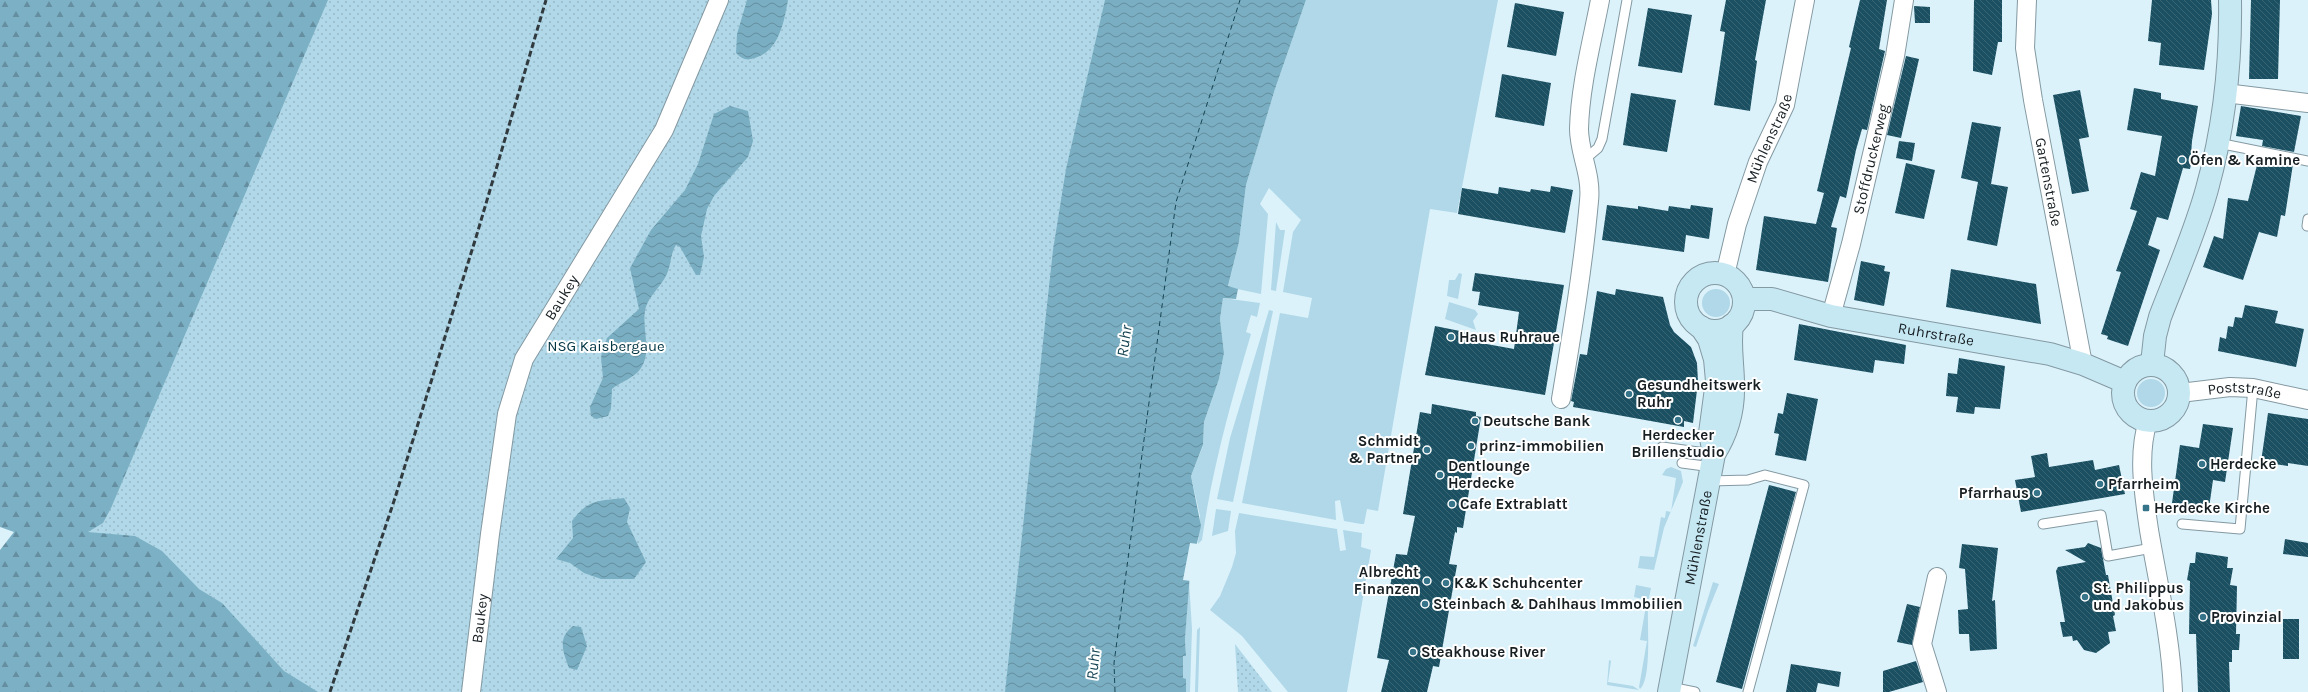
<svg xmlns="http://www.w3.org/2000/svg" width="2308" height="692" font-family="Karla,sans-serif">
<defs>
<pattern id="forest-firs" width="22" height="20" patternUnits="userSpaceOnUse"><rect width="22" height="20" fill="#7cb1c5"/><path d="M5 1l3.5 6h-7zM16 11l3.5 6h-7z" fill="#658fa0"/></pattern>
<pattern id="park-dots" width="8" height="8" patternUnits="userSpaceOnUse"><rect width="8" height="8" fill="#b0d8e8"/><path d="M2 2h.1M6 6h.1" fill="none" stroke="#97b9c7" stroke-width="1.8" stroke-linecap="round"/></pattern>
<pattern id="water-waves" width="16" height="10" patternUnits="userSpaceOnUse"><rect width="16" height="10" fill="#7aafc3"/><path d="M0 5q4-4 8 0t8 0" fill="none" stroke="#638e9e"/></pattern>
<pattern id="building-back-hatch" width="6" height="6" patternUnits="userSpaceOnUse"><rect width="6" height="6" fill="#1a5062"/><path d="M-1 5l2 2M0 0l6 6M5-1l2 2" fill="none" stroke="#3a6674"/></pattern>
</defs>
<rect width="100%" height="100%" fill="#dbf2fb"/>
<path fill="#b0d8e8" d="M1306,0h192l-41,213 -27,-4 -52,302 -11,-2 -3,15h-3l-17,-3 -4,-21 -5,1 1,19 -94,-17 38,-190 28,5 4,-20 -29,-6 10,-60 8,-12 -32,-32 -9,16 8,10 -7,80 -33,-7 11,-45 7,-57 29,-96z
M1276,222l4,8h5l-9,61 -5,-1z
M1459,273l3,1 -4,25 -11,-3 2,-16h6z
M1702 303a14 14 0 1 1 28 0a14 14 0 1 1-28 0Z
M1223,298l37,5 -3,14 -6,-2 -5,17 5,2c-20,68 -39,135 -49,206l-4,4 2,-28 -9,-40 12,-30 1,-24 15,-43 5,-26 -4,-34z
M1449,302l26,8 3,4 -5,7 3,9 -31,-11z
M1269,310l4,1 -40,191 -16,-3 13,-61z
M2137 393a14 14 0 1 1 28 0a14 14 0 1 1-28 0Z
M1671,467l10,4 2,11 -19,46 -10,42 -16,-2 2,-12 14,1 7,-40 4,1 1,-7 5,1 5,-34 -14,-3 4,-6z
M1216,509l15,2 -3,20 -16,5z
M1239,513l98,16 3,22 6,-1 -3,-20 19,3 -1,14 10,3 -24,142h-59l-46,-56 -32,-26 10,-14 12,-29 4,-14 -1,-22z
M1189,581l3,48 -2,63h-4v-13h-3v-23h3l-1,-17z
M1713,582l6,2 -11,27 -12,36 -3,-1z
M1636,585l15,3c-1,6 -3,12 -3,18 -1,16 4,73 -8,83l-1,-2 8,-46 -7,-1 7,-40 -13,-3z
M1200,627l-2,65h-3l2,-62z
M1609,660l2,1 -3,21 25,4 6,4 -32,-5z"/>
<path fill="url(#forest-firs)" d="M0,0h528l-205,692h-323v-142l14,-18 -14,-5z"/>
<path fill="url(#park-dots)" d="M328,0h797l-94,692h-713l-34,-21 -62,-68 -23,-14 -37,-38 -27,-15 -47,-4 15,-9 8,-15z
M1235,644l37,48h-34z"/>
<path fill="url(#water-waves)" d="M747,0h41c-4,22 -9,51 -33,58 -9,3 -13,1 -19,-5l1,-19z
M1105,0h201l-31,89 -29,96 -7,57 -11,44 10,3 -2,10 -13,-1 -3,21 4,34 -5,26 -15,43 -1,23 -12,31 10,50 -11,47 -5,66 1,17h-3v22l3,1v13h-181l48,-442 13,-81z
M730,106l18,5 5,30 -5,16 -34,39 -7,13 -6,27 3,21 -4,18h-4l-16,-28 -4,-2c-5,7 -5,18 -8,26 -5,15 -20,24 -23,40 -3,18 7,40 -4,57 -7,11 -20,13 -29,21l-1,19 -3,8 -12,3 -5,-3 -1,-9 13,-29 -2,-21 6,-19 32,-29 -9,-41 21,-38 34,-40 13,-26 16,-50z
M624,498l6,10 -3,14 19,40 -12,17h-33l-17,-6 -14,-10 -14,-4 17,-21 -1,-17c16,-22 27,-20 52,-23z
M573,626l8,1 6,19 -10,24 -8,-2c-6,-16 -12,-30 4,-42z"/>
<path fill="#dbf2fb" d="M1190,543l8,1 -7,37 -8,-1z"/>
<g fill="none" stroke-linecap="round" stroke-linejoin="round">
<path stroke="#174554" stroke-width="1" stroke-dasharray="5 4" stroke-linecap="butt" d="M1115,692l-1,-29 62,-461 64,-202"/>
</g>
<path fill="url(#building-back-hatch)" d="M1726,0h40l-11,60 2,1 -7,50 -36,-6 11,-73 -5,-1z
M1860,0h27l-8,49 6,2 -18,79 -5,-1 -6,21 -10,48 -6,-2 -9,31 6,1 -9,54 -72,-12 8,-54 52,8 8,-31 -7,-2 34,-143 -2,-1z
M1974,0h28v42h-4l-6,33 -19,-4z
M2152,0h59l1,14 -8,56 -45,-5 2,-22 -13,-2z
M2251,0h29l-2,79h-29z
M1515,3l49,9 -8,44 -49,-9z
M1914,6l16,1v16h-15z
M1648,8l44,7 -10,58 -44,-7z
M1906,56l13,3 -18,79 -14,-3z
M1502,74l49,9 -7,43 -49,-9z
M2134,88l27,5v6l37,7 -6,35 -1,14h2l-3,14 -7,-1 -15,52 -11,-3 -9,28 12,5 -32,96 -21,-7 1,-3 -7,-2 20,-62 -5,-1 21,-60 -7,-2 11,-37 14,4 7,-40 -35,-6z
M2080,90l9,47 -10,2 10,52 -17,3 -19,-99z
M1631,93l45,7 -9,52 -44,-7z
M2241,106l60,10 -7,36 -32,-6 1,-6 -27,-4z
M1972,122l29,5 -10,57 17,3 -11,59 -30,-6 11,-58 -17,-4z
M1899,141l16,2 -3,18 -16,-3z
M2259,157l34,7 -8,52 -4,-1 -4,22 -18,-5 -16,48 -40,-13 11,-31 9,3 5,-41 20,3z
M1906,163l29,7 -11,49 -29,-6z
M1551,186l22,4 -8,43 -107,-19 4,-26 36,6 1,-7 31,5 1,-3 19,3z
M1607,205l31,4v-3l30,5 1,-5 21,3 1,-4 22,3 -4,31 -23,-4 -2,17 -82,-12z
M1861,261l24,5 -1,5 6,1 -6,34 -30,-6z
M1951,269l85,15 5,40 -95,-17z
M1475,273l89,12 -19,110 -120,-20 10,-49 35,7v8l44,8 5,-37 -41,-7 2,-13 -8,-1z
M1616,289l47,8 7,28 4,7 17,15 6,16 1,19 -5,41 -9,-2v6l-111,-20 1,-5 -3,-1 9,-47 7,1 10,-64 18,4z
M2245,305l33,6 -3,12 29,6 -8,38 -78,-16 2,-14 6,2 2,-13 5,1 2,-10 7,1z
M1799,324l107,21 -2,19 -29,-4 -2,13 -79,-13z
M1959,358l46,8 -5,43 -25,-2 -1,7 -18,-2 2,-15 -12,-1 2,-23 9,1z
M1787,393l31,6 -12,62 -31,-6 4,-21 -5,-1 4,-20 5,1z
M1432,404l44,8v4l5,1 -18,111 -6,-1v6l-2,-1 -6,32 8,1 -18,102 -6,-1 -6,26h-46l8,-32 -12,-2 19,-104 11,1 8,-39 -12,-2 17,-102 11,2z
M2268,413l40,6v47l-20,-3v3l-27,-4z
M2203,424l30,4 -8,54 -12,-2 -4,28 -37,-5 8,-58 19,3z
M2047,453l2,14 44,-7 2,10 24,-5 6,29 -104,18 -6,-32 20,-3 -4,-21z
M1769,485l27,7 -54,197 -26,-7z
M2285,539l23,4v14l-25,-3z
M2088,543l13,5 5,27h2l7,40 -2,1 3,15 -8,1 2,11 -14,10 -12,-3 -7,-10 -4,1 -1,-5 -9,1 -3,-15h5l-9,-51 2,-4 28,-5 -21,-12 20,-3z
M1962,544l36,4 -6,53 3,-1 2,49 -27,2 -1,-17h-10l-1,-24 10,-1 -3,-40 -6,-1z
M2196,552l32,5 -1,11h6l-3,17 7,1 -1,48h4l-1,16h-7v12h-3l1,30h-32l-2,-58h-7l1,-53 -3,-1 3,-17h5z
M1907,604l13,3 -8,38 -15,-3z
M2283,619h16v40h-16z
M1916,661l7,21 -34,10h-6v-21z
M1791,664l50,8 -2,15 -21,-4 -2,9h-30z"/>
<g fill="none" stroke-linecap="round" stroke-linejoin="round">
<g stroke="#8499a2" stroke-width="11">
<path id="lane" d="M2218,143l90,18
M1585,159l13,-11 4,-9 25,-139
M2307,226l1,-7
M1662,447l51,7
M1682,463l30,4
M1710,481l38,-1 17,-5 39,10 -56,207
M2043,524l58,-9 7,41 44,-8
M2182,524l58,5 13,-141
M1670,687l25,5"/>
</g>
<g stroke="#8499a2" stroke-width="20">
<g id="street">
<path id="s1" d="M2027,0l-2,48 8,52 50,264"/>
<path d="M2225,93l83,10"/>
<path id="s2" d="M1725,275l12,-51 21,-62 27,-57 20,-105"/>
<path id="s3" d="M1831,316l20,-72 44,-188 9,-56"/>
<path id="s4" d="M2180,393l50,-6 23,1 55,12"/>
<path d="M1561,399c11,-66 22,-131 28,-198 3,-27 -10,-48 -10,-72 1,-43 13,-87 21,-129"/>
<path d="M2148,421c-11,34 -4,74 1,109 9,53 22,108 24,162"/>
<path id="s5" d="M471,692l19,-158 17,-120 17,-55 140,-229 55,-130"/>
<path d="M1937,692l-15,-48 15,-67"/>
</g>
</g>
<g stroke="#8499a2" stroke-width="24">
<g id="secondary">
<circle cx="1715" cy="302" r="29"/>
<path id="s6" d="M1744,299h28l59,17 219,38 33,10 42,18"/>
<path d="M1701,327l8,12 6,20 2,22 -7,52 4,21"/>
<path d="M2152,364l3,-28 5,-19c16,-42 35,-84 47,-128 17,-61 24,-126 23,-189"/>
<circle cx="2151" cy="393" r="28"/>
<path id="s7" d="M1669,692l45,-238c14,-22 20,-44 19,-70 0,-20 -4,-39 -1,-59"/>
</g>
</g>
<use href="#lane" stroke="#fff" stroke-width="9"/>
<use href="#street" stroke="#fff" stroke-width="18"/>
<use href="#secondary" stroke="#c6e8f3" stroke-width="22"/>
<path stroke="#303a3f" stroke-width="3" stroke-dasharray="6 3" stroke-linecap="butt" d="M330,692l64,-191 83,-267 69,-234"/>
</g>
<g fill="#367489" stroke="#fff" stroke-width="1.5">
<circle cx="2182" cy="160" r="4"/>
<circle cx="1451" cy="337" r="4"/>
<circle cx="1629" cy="394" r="4"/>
<circle cx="1678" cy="420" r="4"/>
<circle cx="1475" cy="421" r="4"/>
<circle cx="1471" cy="446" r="4"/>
<circle cx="1427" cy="450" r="4"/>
<circle cx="2202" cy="464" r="4"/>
<circle cx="1440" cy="475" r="4"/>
<circle cx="2100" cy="484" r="4"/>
<circle cx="2037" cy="493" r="4"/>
<circle cx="1452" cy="504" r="4"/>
<rect x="2142" y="504" width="8" height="8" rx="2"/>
<circle cx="1427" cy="581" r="4"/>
<circle cx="1446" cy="583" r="4"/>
<circle cx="2085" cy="597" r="4"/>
<circle cx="1425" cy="604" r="4"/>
<circle cx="2203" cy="617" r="4"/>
<circle cx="1413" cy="652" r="4"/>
</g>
<g text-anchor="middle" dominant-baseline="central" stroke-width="4" stroke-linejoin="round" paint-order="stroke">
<g font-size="15" fill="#171f23" stroke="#fff">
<text stroke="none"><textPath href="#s2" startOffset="144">Mühlenstraße</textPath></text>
<text stroke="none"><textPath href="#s3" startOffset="162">Stoffdruckerweg</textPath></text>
<text stroke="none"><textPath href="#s1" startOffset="184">Gartenstraße</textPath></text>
<text stroke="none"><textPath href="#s5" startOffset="410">Baukey</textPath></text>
<text stroke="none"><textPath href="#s6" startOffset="196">Ruhrstraße</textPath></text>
<text stroke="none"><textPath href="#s4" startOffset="65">Poststraße</textPath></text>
<text stroke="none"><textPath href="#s7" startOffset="157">Mühlenstraße</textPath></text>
<text stroke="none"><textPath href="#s5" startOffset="74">Baukey</textPath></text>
</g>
<g font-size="15" font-weight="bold" fill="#171f23" stroke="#fff" text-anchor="start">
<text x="2190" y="160">Öfen &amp; Kamine</text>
<text x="1459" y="337">Haus Ruhraue</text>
<text x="1637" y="385">Gesundheitswerk<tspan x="1637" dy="17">Ruhr</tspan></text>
<text x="1483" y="421">Deutsche Bank</text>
<text x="1678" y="435" text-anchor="middle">Herdecker<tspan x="1678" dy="17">Brillenstudio</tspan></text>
<text x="1419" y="441" text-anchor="end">Schmidt<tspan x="1419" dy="17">&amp; Partner</tspan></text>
<text x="1479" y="446">prinz-immobilien</text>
<text x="2210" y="464">Herdecke</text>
<text x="1448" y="466">Dentlounge<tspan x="1448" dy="17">Herdecke</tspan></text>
<text x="2108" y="484">Pfarrheim</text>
<text x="2029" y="493" text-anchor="end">Pfarrhaus</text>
<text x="1460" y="504">Cafe Extrablatt</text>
<text x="2154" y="508">Herdecke Kirche</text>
<text x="1419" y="572" text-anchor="end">Albrecht<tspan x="1419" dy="17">Finanzen</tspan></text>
<text x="1454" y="583">K&amp;K Schuhcenter</text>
<text x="2093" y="588">St. Philippus<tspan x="2093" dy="17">und Jakobus</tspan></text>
<text x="1433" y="604">Steinbach &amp; Dahlhaus Immobilien</text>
<text x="2211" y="617">Provinzial</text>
<text x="1421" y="652">Steakhouse River</text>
</g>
<g font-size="15" fill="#013443" stroke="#fff">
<text x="606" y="346">NSG Kaisbergaue</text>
</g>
<g font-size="16" font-style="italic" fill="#174554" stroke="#fff">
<text transform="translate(1124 341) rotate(-82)">Ruhr</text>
<text transform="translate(1093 664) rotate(-85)">Ruhr</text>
</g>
</g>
</svg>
